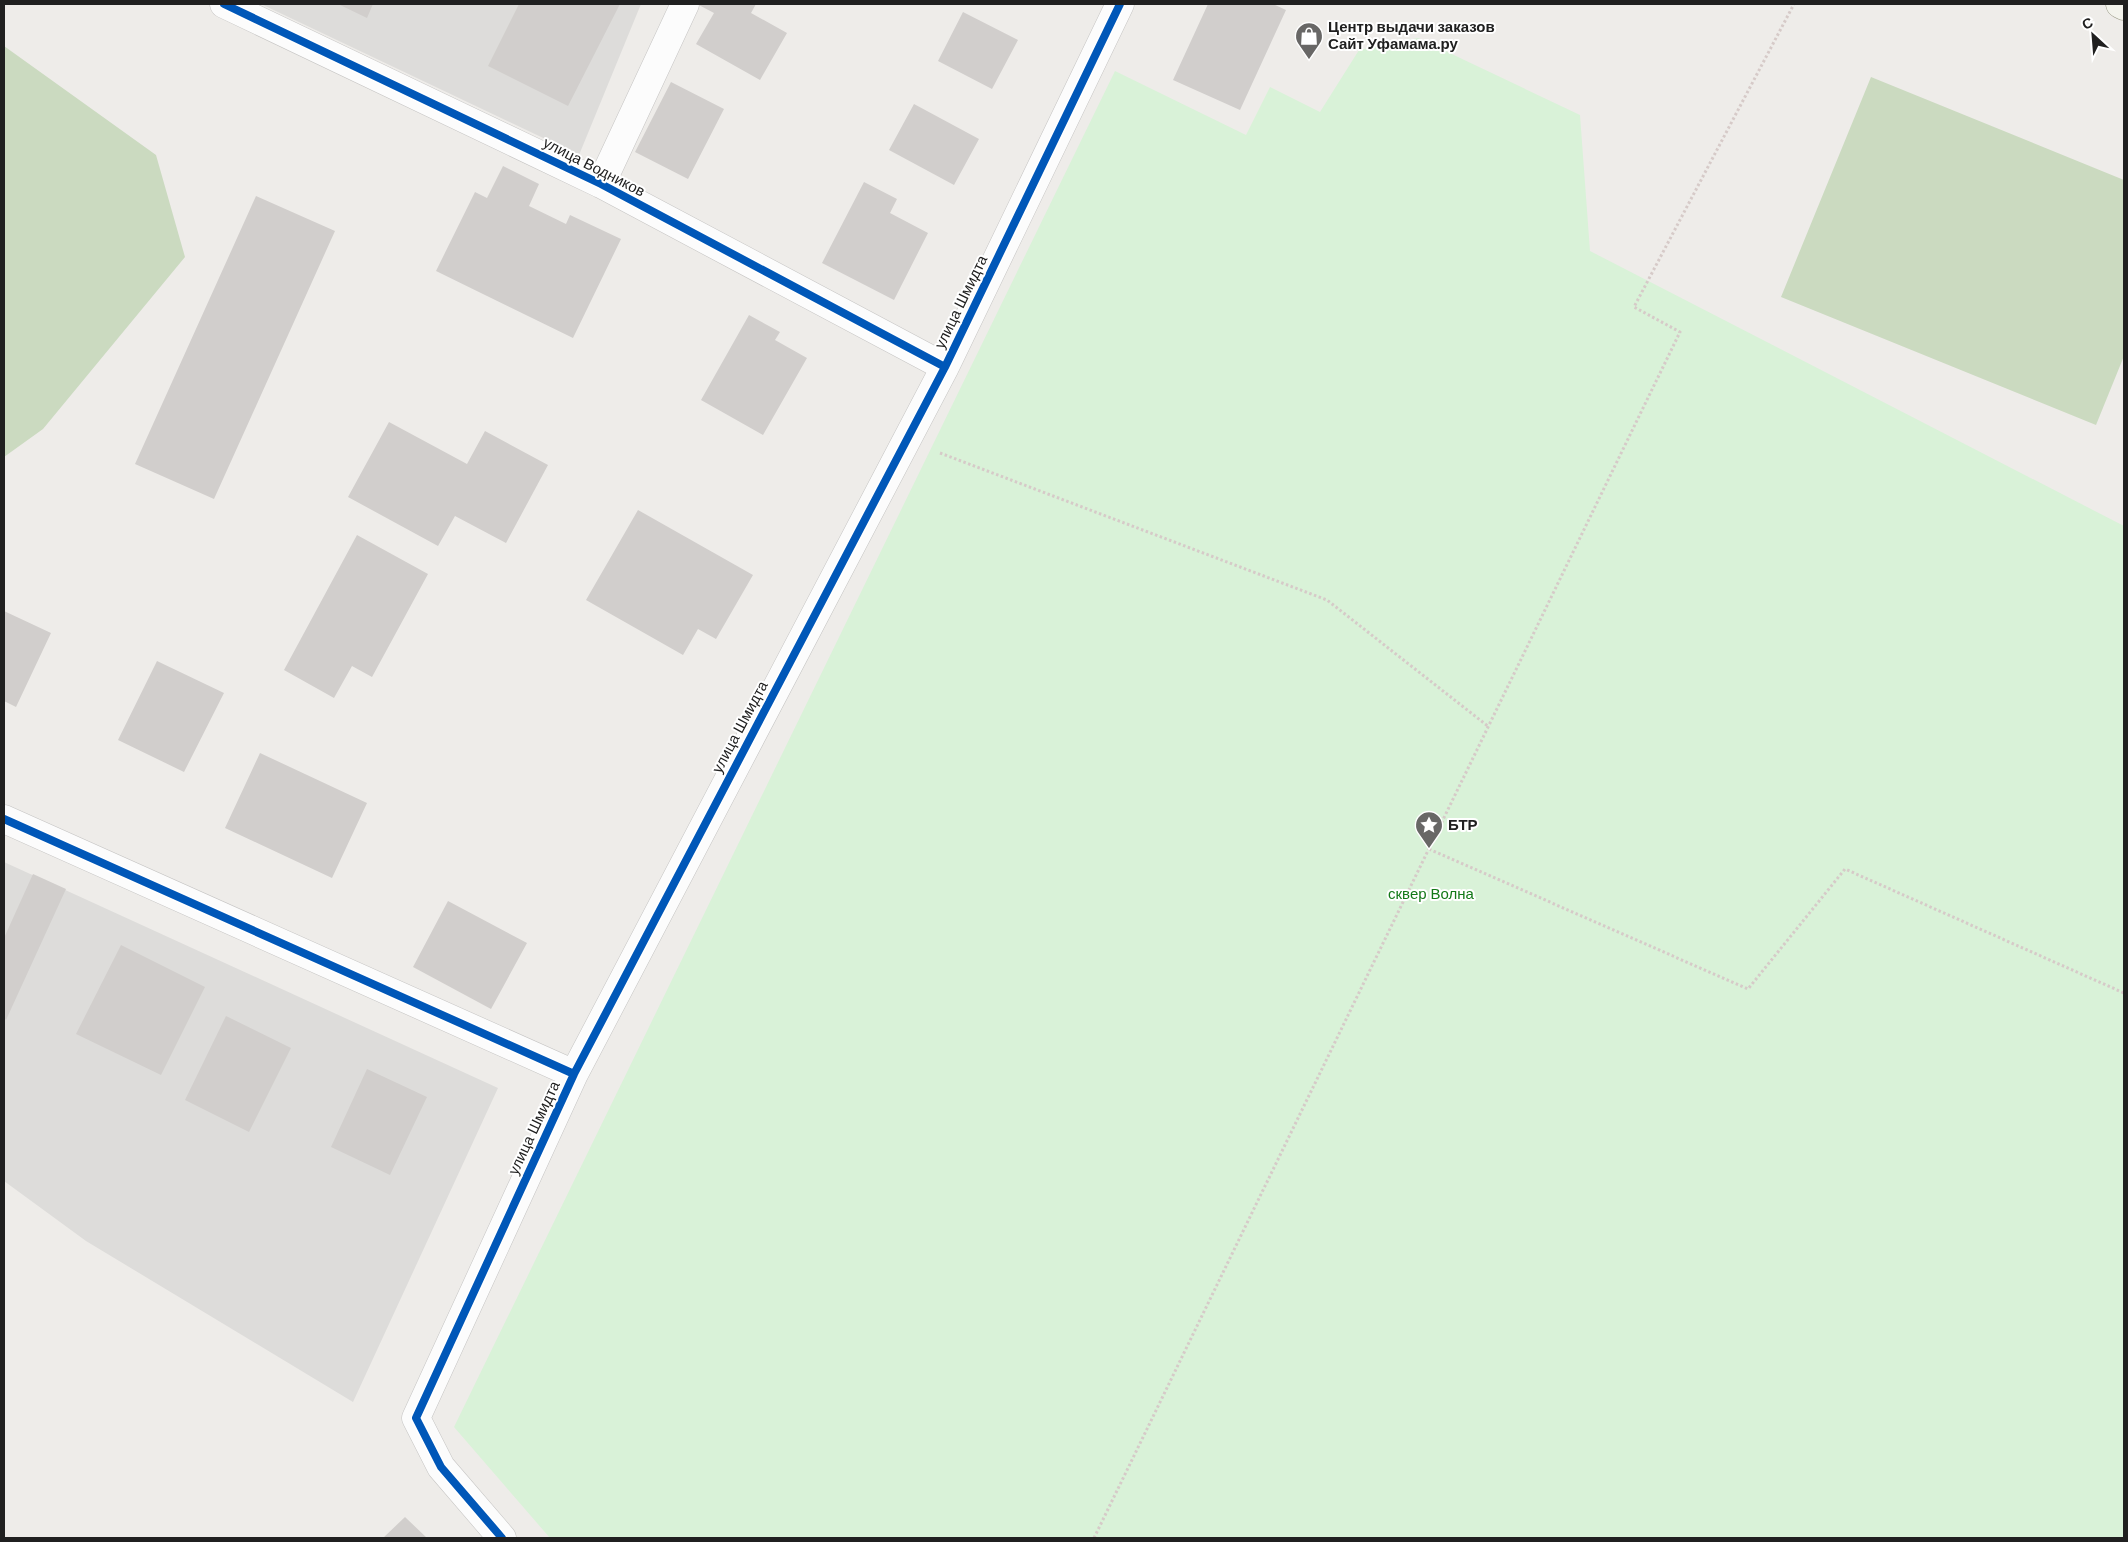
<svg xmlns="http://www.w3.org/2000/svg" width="2128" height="1542" font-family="'DM Sans',sans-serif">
<rect width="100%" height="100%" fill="#eeece9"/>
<path fill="#dddcda" d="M261,4h380l-62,151z
M4,862l494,226 -145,314 -267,-161 -82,-60z"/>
<path fill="#cbdac0" d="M4,46l152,109 29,102 -142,172 -39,28z
M1871,77l253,103v176l-28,69 -315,-128z"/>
<path fill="#d9f2d8" d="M1418,38l162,77 10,136 534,275v1012h-1574l-96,-111 661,-1356 131,64 24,-48 50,25 39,-62z"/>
<path fill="#d1cecc" d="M338,4h35l-6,14z
M519,4h101l-52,102 -80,-40z
M697,4h59l-5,9 36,20 -27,47 -64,-36 18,-31z
M1208,4h65l13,6 -46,100 -67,-30z
M963,12l55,28 -26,49 -54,-28z
M671,82l53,27 -36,70 -53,-27z
M914,104l65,35 -25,46 -65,-35z
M503,166l36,18 -10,22 37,18 4,-9 51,24 -48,99 -137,-67 39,-79 12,6z
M864,182l33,17 -7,14 38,20 -34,67 -72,-37z
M256,196l79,35 -121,268 -79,-35z
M749,315l31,17 -5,8 32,18 -44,77 -62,-35z
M389,422l78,42 18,-33 63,34 -42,78 -51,-27 -17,30 -90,-49z
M638,510l115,65 -37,64 -18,-10 -15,26 -97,-55z
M357,535l71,39 -56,103 -20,-11 -18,32 -50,-28z
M4,611l47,22 -35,74 -12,-6z
M157,661l67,32 -40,79 -66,-32z
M260,753l107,50 -35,75 -107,-50z
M33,874l33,15 -60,131 -2,-2v-80z
M448,901l79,42 -36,66 -78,-42z
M121,945l84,42 -44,88 -85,-41z
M226,1016l65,32 -42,84 -64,-32z
M367,1069l60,28 -37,78 -59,-28z
M405,1517l22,21h-44z"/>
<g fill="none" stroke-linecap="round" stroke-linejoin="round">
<g stroke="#c5c4c3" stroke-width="29">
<path id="street" d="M224,4l377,180 344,183
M601,184l84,-180
M4,819l570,255
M502,1538l-61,-71 -25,-49 158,-344 371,-707 175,-363"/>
</g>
<g stroke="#969682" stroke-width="29">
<path id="secondary" d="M2120,4l4,2"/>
</g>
<path stroke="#d6cac8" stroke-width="3" stroke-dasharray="2.5 2.5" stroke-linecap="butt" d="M940,453l387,147 162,127
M1429,849l319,140 97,-120 279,124
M1094,1538l586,-1206 -46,-25 160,-303"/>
<use href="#street" stroke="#fcfcfc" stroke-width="28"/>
<use href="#secondary" stroke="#f3f3ec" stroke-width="28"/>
<g stroke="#fff" stroke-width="11">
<path id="cycleway" d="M224,4l377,180 344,183
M4,819l570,255
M502,1538l-61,-71 -25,-49 158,-344 371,-707 175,-363"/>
</g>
<use href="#cycleway" stroke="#0057b8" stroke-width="8"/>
</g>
<defs>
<g id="shop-pin" transform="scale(1.4375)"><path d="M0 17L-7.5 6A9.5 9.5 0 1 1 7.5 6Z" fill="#686766" stroke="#fff"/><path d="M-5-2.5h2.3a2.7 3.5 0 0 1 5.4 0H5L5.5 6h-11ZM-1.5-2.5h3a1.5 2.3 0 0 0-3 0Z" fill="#fff"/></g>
<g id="sight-pin" transform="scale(1.4375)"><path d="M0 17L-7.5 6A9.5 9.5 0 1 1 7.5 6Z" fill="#686766" stroke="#fff"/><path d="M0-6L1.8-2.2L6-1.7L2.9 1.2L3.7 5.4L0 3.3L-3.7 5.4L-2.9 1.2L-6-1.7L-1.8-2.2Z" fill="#fff"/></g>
</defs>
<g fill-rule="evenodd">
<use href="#shop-pin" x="1309" y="36"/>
<use href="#sight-pin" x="1429" y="825"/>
</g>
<g text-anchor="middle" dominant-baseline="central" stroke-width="4" stroke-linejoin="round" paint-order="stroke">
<g font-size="15" font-weight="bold" fill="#202020" stroke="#fff" text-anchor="start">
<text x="1328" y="27">Центр выдачи заказов<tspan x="1328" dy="17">Сайт Уфамама.ру</tspan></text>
<text x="1448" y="825">БТР</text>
</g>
<g font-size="15" fill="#202020" stroke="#fff">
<text transform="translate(594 167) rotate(27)">улица Водников</text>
<text transform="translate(961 302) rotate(-64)">улица Шмидта</text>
<text transform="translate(740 727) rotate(-62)">улица Шмидта</text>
<text transform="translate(534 1128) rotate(-65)">улица Шмидта</text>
</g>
<g font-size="15" fill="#137918" stroke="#fff">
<text x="1431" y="894">сквер Волна</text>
</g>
</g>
<rect width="2128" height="1542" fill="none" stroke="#202020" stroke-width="10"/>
<g transform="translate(2093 35) rotate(334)" stroke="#ffffff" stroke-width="4" paint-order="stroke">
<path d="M0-4L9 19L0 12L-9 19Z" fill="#202020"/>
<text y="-8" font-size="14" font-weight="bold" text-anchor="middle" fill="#202020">С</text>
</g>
</svg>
